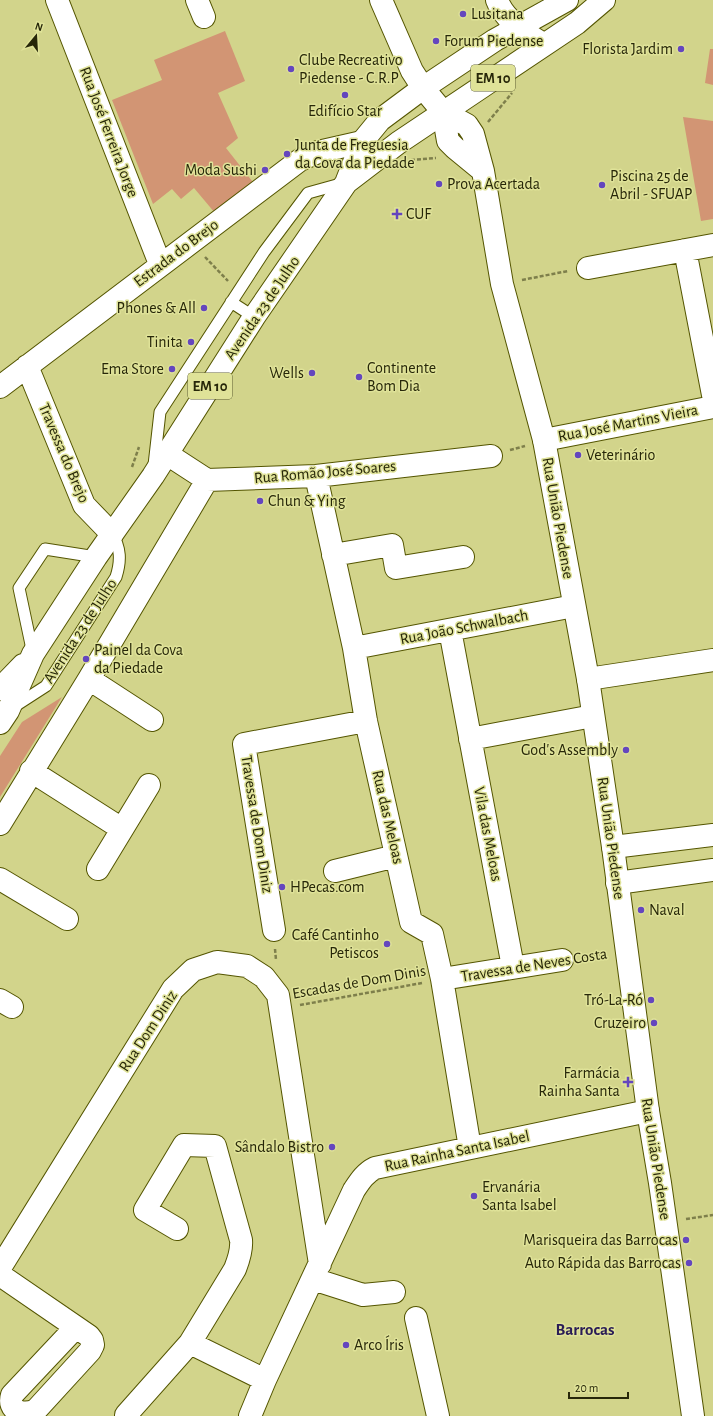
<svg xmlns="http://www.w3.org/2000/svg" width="713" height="1416" font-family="'Alegreya Sans',sans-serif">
<rect width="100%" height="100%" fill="#d2d48b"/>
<path fill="#d29574" d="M225,31l20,50 -27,12 20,45 -12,10 30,38 -41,27 -21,-25 -13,11 -9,-10 -19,15 -41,-104 50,-20 -8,-20z
M710,49h3v36l-8,-2z
M683,117l30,4v98l-12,2z
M62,697l-62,100v-41l22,-34z"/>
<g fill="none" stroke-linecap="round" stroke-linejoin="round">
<g stroke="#545500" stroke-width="13">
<path id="lane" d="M231,302l23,15
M154,465l6,-53 104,-160 44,-59 36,-10
M33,654l-14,-66 26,-39 51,8
M12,708l34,-22 70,-109c5,-16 5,-29 -4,-43"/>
</g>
<g stroke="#545500" stroke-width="24">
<path id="street" d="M57,0l103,264
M197,0l7,17
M685,250l28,145
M588,268l125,-23
M27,366l57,139 28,29
M0,387l300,-227 18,-8 44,-10
M544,440l169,-33
M167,454l40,26 109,-4 175,-20
M316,476l38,172 12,73 45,201 21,12 10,45 28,169
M333,555l59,-10 4,23 67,-11
M450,630l63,337
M354,648l220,-42
M89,679l63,41
M588,679l125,-19
M470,739l123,-23
M31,771l91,58
M0,824l89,-145 118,-199
M613,847l100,-12
M98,869l51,-84
M335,871l61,-15
M0,879l67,40
M617,883l96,-13
M274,930l-30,-186 122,-23
M442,979l120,-19
M0,1000l12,7
M0,1268l173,-279 20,-19 24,-8 30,4 17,11 14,18 42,269
M0,1275l89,61 3,4 1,5 -3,6 -54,59c-13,6 -29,1 -24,-15l64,-68
M313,1279l50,16 31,-3
M416,1318l22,98
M190,1343l75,37
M126,1415l64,-72 45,-74c4,-10 7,-19 6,-29l-26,-94 -31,-1 -39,65 32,19
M250,1416l15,-36 89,-190c6,-9 11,-17 21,-22l273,-57"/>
</g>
<g stroke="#545500" stroke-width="24">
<path id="secondary" d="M381,0l31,71 11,17 20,24 24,13 6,9 10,37 19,113 42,156 44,239 25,168 35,264 12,72 33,233
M497,0c7,20 29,33 46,44
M443,112l5,29 7,7 28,23"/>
</g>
<g stroke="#545500" stroke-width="24">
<path id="primary" d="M347,182l51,-39 179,-120 27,-23
M0,689l23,-24
M0,723l8,-12 25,-57 63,-97 57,-81 101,-159 92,-134 16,-41 18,-22 43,-32 72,-48 72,-40"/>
</g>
<path stroke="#7e7f4b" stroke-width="2.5" stroke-dasharray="4 2" stroke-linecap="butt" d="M488,122l24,-29
M411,160l25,-2
M205,257l23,24
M522,280l46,-9
M510,450l15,-4
M132,467l7,-20
M275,949l1,11
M581,957l25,-4
M300,1005l122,-22
M686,1219l27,-4"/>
<use href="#lane" stroke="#fff" stroke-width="11"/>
<use href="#street" stroke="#fff" stroke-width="22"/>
<use href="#secondary" stroke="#fff" stroke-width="22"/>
<use href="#primary" stroke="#fff" stroke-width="22"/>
</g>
<g fill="#6446be" stroke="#dfe298" stroke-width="1.5">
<circle cx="463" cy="14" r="4"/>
<circle cx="436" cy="41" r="4"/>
<circle cx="681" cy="49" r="4"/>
<circle cx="291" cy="69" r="4"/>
<circle cx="345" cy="95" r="4"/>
<circle cx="287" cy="154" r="4"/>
<circle cx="265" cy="170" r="4"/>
<circle cx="439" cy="184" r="4"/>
<circle cx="602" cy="185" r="4"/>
<path d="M395 208h4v4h4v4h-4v4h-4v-4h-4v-4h4z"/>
<circle cx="204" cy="308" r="4"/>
<circle cx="191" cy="342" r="4"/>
<circle cx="172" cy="369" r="4"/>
<circle cx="312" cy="373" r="4"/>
<circle cx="359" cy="377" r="4"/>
<circle cx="578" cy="455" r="4"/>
<circle cx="260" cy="501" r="4"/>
<circle cx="86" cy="659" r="4"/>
<circle cx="626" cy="750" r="4"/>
<circle cx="282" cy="887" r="4"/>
<circle cx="641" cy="910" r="4"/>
<circle cx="387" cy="944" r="4"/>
<circle cx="651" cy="1000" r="4"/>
<circle cx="654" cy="1023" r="4"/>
<path d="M626 1076h4v4h4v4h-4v4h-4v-4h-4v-4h4z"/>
<circle cx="332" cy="1147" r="4"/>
<circle cx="474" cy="1196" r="4"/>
<circle cx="686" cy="1240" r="4"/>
<circle cx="689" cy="1263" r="4"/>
<circle cx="346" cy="1345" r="4"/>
</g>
<g text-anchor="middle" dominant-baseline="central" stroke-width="3" stroke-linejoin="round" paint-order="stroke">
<g fill="#dfe298" stroke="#5e5f34" stroke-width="1">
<rect x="471" y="65" width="44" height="26" rx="3"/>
<rect x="188" y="373" width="44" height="26" rx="3"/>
</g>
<g font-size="15" font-weight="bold" fill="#272709">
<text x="493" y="78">EM 10</text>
<text x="210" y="386">EM 10</text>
</g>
<g font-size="16" fill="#272709" stroke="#dfe298" text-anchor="start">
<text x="471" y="14">Lusitana</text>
<text x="444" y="41">Forum Piedense</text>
<text x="673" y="49" text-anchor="end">Florista Jardim</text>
<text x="299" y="60">Clube Recreativo<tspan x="299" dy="18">Piedense - C.R.P</tspan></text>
<text x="345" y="111" text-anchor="middle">Edifício Star</text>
<text x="295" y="145">Junta de Freguesia<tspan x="295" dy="18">da Cova da Piedade</tspan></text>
<text x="257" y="170" text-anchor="end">Moda Sushi</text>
<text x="610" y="176">Piscina 25 de<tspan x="610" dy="18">Abril - SFUAP</tspan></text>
<text x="447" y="184">Prova Acertada</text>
<text x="406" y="214">CUF</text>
<text x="196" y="308" text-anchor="end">Phones &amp; All</text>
<text x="183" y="342" text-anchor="end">Tinita</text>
<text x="367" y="368">Continente<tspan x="367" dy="18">Bom Dia</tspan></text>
<text x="164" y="369" text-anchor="end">Ema Store</text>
<text x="304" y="373" text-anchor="end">Wells</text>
<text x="586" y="455">Veterinário</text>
<text x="268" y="501">Chun &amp; Ying</text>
<text x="94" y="650">Painel da Cova<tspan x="94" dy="18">da Piedade</tspan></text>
<text x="618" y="750" text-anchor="end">God's Assembly</text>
<text x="290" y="887">HPecas.com</text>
<text x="649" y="910">Naval</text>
<text x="379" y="935" text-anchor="end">Café Cantinho<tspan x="379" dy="18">Petiscos</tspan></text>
<text x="643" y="1000" text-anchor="end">Tró-La-Ró</text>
<text x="646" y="1023" text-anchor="end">Cruzeiro</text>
<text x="620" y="1073" text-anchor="end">Farmácia<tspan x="620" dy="18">Rainha Santa</tspan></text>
<text x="324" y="1147" text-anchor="end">Sândalo Bistro</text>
<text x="482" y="1187">Ervanária<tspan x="482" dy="18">Santa Isabel</tspan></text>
<text x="678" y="1240" text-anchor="end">Marisqueira das Barrocas</text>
<text x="681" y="1263" text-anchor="end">Auto Rápida das Barrocas</text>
<text x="354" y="1345">Arco Íris</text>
</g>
<g font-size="16" fill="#272709" stroke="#dfe298">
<text transform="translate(109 132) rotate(69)">Rua José Ferreira Jorge</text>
<text transform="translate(176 253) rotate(-37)">Estrada do Brejo</text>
<text transform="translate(262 308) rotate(-56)">Avenida 23 de Julho</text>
<text transform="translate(628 423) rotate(-11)">Rua José Martins Vieira</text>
<text transform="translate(64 453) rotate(67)">Travessa do Brejo</text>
<text transform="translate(325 472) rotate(-5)">Rua Romão José Soares</text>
<text transform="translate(558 518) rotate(80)">Rua União Piedense</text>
<text transform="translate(464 627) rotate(-11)">Rua João Schwalbach</text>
<text transform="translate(80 631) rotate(-57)">Avenida 23 de Julho</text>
<text transform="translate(388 817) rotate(77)">Rua das Meloas</text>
<text transform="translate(257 824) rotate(81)">Travessa de Dom Diniz</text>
<text transform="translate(488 834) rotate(79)">Vila das Meloas</text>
<text transform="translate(611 838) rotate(82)">Rua União Piedense</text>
<text transform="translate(534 965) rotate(-9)">Travessa de Neves Costa</text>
<text transform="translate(359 982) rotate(-10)">Escadas de Dom Dinis</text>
<text transform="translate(148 1031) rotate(-57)">Rua Dom Diniz</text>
<text transform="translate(457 1151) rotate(-12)">Rua Rainha Santa Isabel</text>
<text transform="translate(656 1159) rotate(81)">Rua União Piedense</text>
</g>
<g font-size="17" font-weight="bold" fill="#2a1c56" stroke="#dfe298">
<text x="585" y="1329">Barrocas</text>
</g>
</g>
<g transform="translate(36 36) rotate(18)" stroke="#dfe298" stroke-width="3" paint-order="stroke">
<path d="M0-3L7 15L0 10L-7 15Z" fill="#272709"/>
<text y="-6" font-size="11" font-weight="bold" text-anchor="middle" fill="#272709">N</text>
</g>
<path d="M569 1392v6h59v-6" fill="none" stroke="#272709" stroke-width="2"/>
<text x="575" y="1392" font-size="12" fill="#272709" stroke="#dfe298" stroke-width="3" paint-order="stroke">20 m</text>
</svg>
